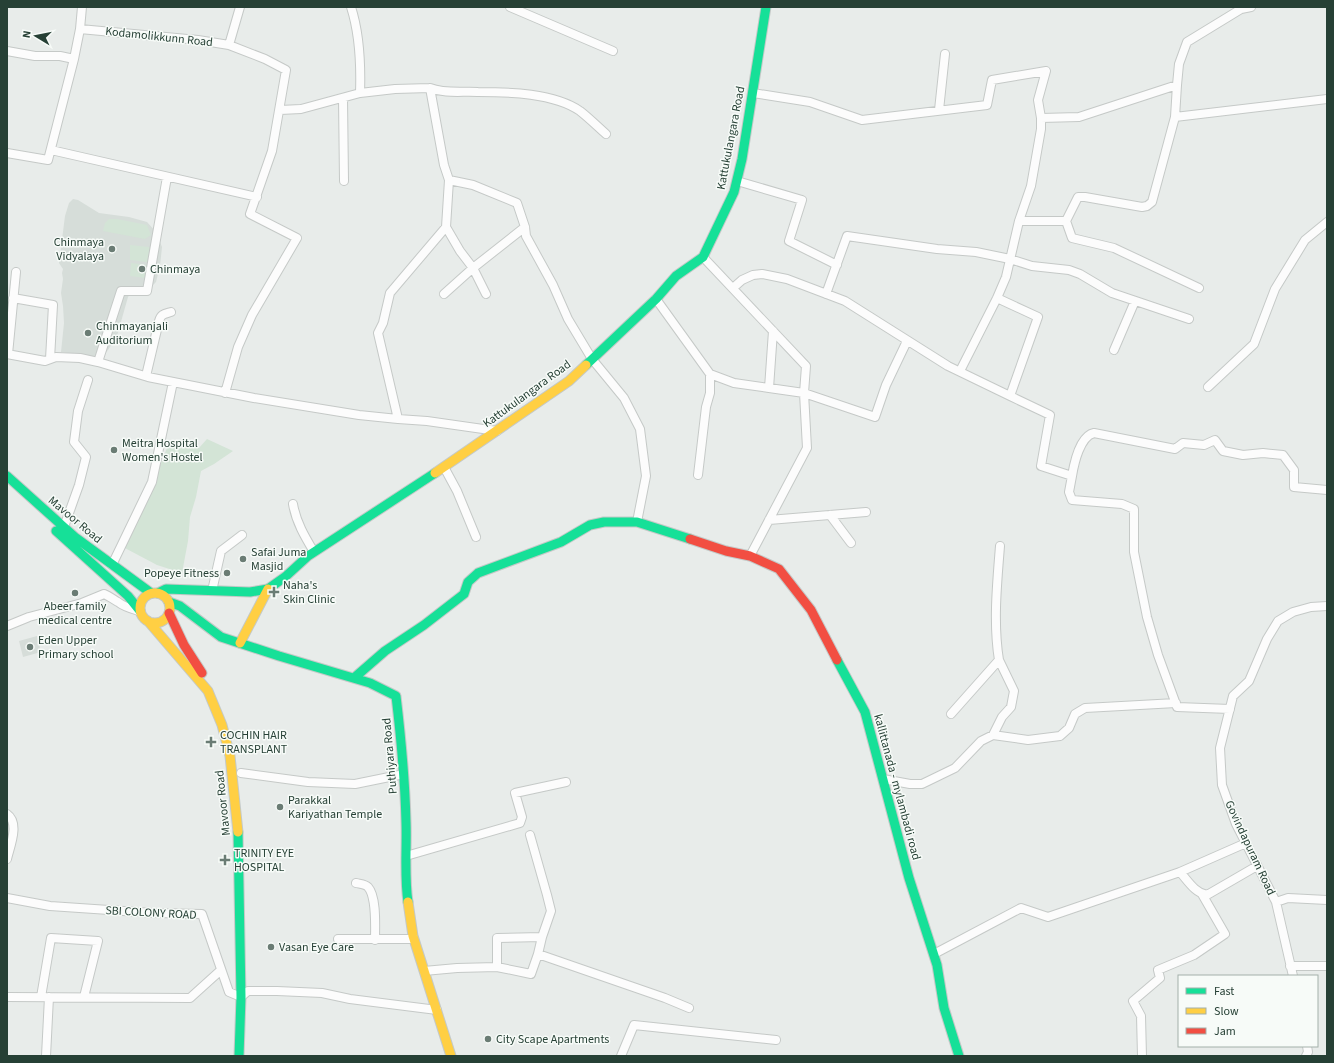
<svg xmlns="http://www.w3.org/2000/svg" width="1334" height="1063" font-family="'Source Sans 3',sans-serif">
<rect width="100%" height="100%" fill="#e8ecea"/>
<path fill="#d6ddd9" d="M73,199l5,1 21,13 30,4 18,5 9,10 6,15 -2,19 -4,16 -3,3 -20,5 -5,7 -11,39 -9,14 -7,8 -40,-6 3,-29 -1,-17 -2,-13 2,-14 -1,-6 1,-4 -4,-6 6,-47 4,-13z
M37,636l4,16 -18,5 -4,-16z"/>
<path fill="#d3e4d6" d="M109,219h8l30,6 4,10 -6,4 -42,-8 2,-8z
M130,245l28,3 -3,15 -25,-3z
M131,263l24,3 -2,13 -23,-3z
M207,439l26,12 -19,13 -13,7 -5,26 -6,20 -2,24 -6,32 -25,-8 -36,-19 34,-68 14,-35 30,5z"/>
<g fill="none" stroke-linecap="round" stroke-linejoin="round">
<g stroke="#c5c9c7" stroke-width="10">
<path id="street" d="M351,7c9,28 10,57 9,86l35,-4 35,-1
M510,7l103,44
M80,29l2,-22
M7,51l28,5h25l14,3 -26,101 -41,-7
M74,59l6,-30 118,11 31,5 11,-38
M753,93l57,9 52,18 125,-15 5,-25 54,-9 -8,29 3,18 38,-1 98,-32 2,-21 8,-22 54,-33 10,-2
M343,98l1,83
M280,110l21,-1 59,-16
M939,110l6,-56
M1175,117l152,-18
M51,150l206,47
M449,180l24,5 44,18 8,24 1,9 27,49 15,34 24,40 32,39 16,31 6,47 -9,46
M737,181l65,19 -13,41 48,24
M1019,221h47l6,17 42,10 85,40
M1066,221l12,-24h7l57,10 5,-1 5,-4 23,-85 2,-32
M703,257l103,109 -2,27 3,55 -57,108
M733,288l9,-8 11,-5 9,-1 25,5 58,22 103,65 62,30 28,-79 -41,-19
M444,294l29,-26 52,-41
M486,294l-13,-26 -13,-17 -14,-24 3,-47 -5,-15 -14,-77c15,6 32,3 48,4 31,0 76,1 102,19 9,7 17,15 26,23
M826,294l21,-58 90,13 39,3 34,7 22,7 37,4 11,4 32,19 77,26
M13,298l40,7 -3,54
M656,299l54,75v19l-4,14 -8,68
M773,331l-4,57 35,5 71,24 11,-32 21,-44
M1114,350l21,-49
M7,354l38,7 11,-4 24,1 18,4 50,15 106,21 105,17 39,4 29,2 70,10
M8,354l8,-82
M98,362l23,-71h26l20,-114
M960,371l37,-73 9,-21 13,-56 12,-35 10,-57v-11
M710,374l24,9 35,5
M146,376l13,-55c2,-7 5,-7 12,-9
M1208,387l46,-43 21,-55 30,-49 22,-18
M225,393l13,-46 14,-32 45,-77 -47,-24 22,-63 14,-81 -21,-11 -36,-14
M1010,396l40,19 -9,51 31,10 -3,16 3,8 50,4 12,5v43l13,65 11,38 19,52 53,2
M398,419l-20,-86 5,-10 7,-30 56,-66
M444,467l13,24 19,46
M1072,476c2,-12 8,-40 22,-43l81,16 8,-6 21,2 11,-5 8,11 20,4 20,-2 20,2 11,15v17l33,3
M293,504c3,18 12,33 21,48
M830,515l21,28
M769,520l97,-8
M64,527l15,-42 7,-28 -12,-15 4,-31 10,-31
M112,565l40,-83 21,-100
M212,591l9,-40 21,-16
M7,626l22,-9 53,-14 22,-9c5,2 9,5 14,8 6,5 14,7 21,9
M951,714l48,-54c-6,-37 -2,-76 1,-114
M993,735l9,-18 9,-10 3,-16 -15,-31
M241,773l67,9 47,2 49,-10
M883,779l27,5h12l33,-16 26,-27 12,-6 35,5 32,-4 9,-8 6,-14 10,-6 91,-5
M7,814c13,9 3,32 0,45
M530,835l17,60 4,16 -9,26
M406,856l114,-33 2,-6 -7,-24 51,-11
M1180,872c8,9 15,21 27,23l50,-29
M356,883c4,1 9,1 12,4 9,10 7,40 7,53
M7,898l43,8 103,7 49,1 27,78 12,5 7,-6h29l45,2 28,6 87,11
M1276,902l12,-4 39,2
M338,939h76
M934,954l87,-46 27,9 132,-45 66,-29
M1290,966h37
M497,967v-29l45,-1 -4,17
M424,971l33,-3 40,-1 34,7 7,-20 127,44 24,10
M1293,976l-17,-74 -40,-78 -14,-39 -2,-37 13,-52 16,-15 18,-42 11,-18 15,-9 18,-5 16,-1
M7,997l183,1 31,-28
M41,997l10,-59 47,3 -14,56
M46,1056l3,-59
M621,1056l13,-31 142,15
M1142,1056l-1,-40 -8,-15 27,-23 -2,-8 36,-15 31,-21 -23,-40
M1306,1056l2,-4 -1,-6"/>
</g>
<g stroke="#c4c9c7" stroke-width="11">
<path id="fast" d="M586,365l70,-66 20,-23 27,-19 31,-65 8,-33 24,-152
M7,476l69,62 75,55
M56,531l72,65 12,15
M158,593l8,-4 84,3 18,-3 17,-12 23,-21 127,-83
M169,602l11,4 41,31 58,19 91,27 26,13c5,42 9,84 10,126 1,26 -2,53 2,80
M837,660l28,52 44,166 28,87 7,43 15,48
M354,678l31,-27 39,-26 40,-31 4,-12 10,-9 83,-31 29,-17 14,-3h33l53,17
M238,832l3,165 -2,59"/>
</g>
<g stroke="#c4c9c7" stroke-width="11">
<path id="slow" d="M435,473l134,-92 17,-16
M140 608a15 15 0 1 1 30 0a15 15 0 1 1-30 0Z
M148,621l60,70 14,34 8,31 8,76
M240,643l28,-54
M408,902l5,34 38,120"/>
</g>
<g stroke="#c4c9c7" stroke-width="11">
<path id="jam" d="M690,539l36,12 24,5 29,13 32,41 26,50
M169,613l15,32 18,28"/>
</g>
<use href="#street" stroke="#fcfcfc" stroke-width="8"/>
<use href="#fast" stroke="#16e098" stroke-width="9"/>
<use href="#slow" stroke="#ffcf43" stroke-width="9"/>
<use href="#jam" stroke="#f24e42" stroke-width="9"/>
</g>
<g fill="#6a7c74" stroke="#f7fbf8" stroke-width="1.5">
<circle cx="112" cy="249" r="4"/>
<circle cx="142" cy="269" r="4"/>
<circle cx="88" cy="333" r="4"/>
<circle cx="114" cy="450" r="4"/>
<circle cx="243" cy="559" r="4"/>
<circle cx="227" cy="573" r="4"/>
<path d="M272 586h4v4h4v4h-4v4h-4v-4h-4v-4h4z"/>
<circle cx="75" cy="593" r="4"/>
<circle cx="30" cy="647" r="4"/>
<path d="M209 736h4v4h4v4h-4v4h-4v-4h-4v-4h4z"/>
<circle cx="280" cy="807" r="4"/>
<path d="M223 854h4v4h4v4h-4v4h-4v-4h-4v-4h4z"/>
<circle cx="271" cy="947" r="4"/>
<circle cx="488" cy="1039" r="4"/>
</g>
<g text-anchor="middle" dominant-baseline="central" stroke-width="3" stroke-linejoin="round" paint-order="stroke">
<g font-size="12" fill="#264035" stroke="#f7fbf8">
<text transform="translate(159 37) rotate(6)">Kodamolikkunn Road</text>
<text transform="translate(731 138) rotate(-79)">Kattukulangara Road</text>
<text transform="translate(527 394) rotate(-36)">Kattukulangara Road</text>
<text transform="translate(75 520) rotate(40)">Mavoor Road</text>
<text transform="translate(390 756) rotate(-95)">Puthiyara Road</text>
<text transform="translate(897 787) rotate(75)">kallittanada - mylambadi road</text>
<text transform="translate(223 803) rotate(-96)">Mavoor Road</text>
<text transform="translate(1250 848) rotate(65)">Govindapuram Road</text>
<text transform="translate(151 913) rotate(3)">SBI COLONY ROAD</text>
</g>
<g font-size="12" fill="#264035" stroke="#f7fbf8" text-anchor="start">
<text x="104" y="242" text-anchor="end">Chinmaya<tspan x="104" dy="14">Vidyalaya</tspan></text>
<text x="150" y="269">Chinmaya</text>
<text x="96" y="326">Chinmayanjali<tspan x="96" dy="14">Auditorium</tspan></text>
<text x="122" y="443">Meitra Hospital<tspan x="122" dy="14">Women's Hostel</tspan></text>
<text x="251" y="552">Safai Juma<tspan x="251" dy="14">Masjid</tspan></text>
<text x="219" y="573" text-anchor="end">Popeye Fitness</text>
<text x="283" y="585">Naha's<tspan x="283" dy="14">Skin Clinic</tspan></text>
<text x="75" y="606" text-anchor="middle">Abeer family<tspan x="75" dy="14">medical centre</tspan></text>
<text x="38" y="640">Eden Upper<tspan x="38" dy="14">Primary school</tspan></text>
<text x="220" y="735">COCHIN HAIR<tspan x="220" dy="14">TRANSPLANT</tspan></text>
<text x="288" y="800">Parakkal<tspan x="288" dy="14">Kariyathan Temple</tspan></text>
<text x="234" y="853">TRINITY EYE<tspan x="234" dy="14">HOSPITAL</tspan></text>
<text x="279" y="947">Vasan Eye Care</text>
<text x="496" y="1039">City Scape Apartments</text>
</g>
</g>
<rect width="1334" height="1063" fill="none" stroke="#264035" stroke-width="16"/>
<rect x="1178" y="975" width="140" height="72" fill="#f7fbf8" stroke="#a3b0aa"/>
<rect x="1186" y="988" width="20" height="6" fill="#16e098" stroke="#a3b0aa"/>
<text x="1214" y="995" font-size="12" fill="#264035">Fast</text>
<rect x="1186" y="1008" width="20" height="6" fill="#ffcf43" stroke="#a3b0aa"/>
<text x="1214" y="1015" font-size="12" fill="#264035">Slow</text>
<rect x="1186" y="1028" width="20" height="6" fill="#f24e42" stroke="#a3b0aa"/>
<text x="1214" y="1035" font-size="12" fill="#264035">Jam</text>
<g transform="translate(36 36) rotate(280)" stroke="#f7fbf8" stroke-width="3" paint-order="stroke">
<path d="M0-3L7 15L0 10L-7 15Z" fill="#264035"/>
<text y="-6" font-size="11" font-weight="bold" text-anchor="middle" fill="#264035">N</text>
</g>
</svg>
